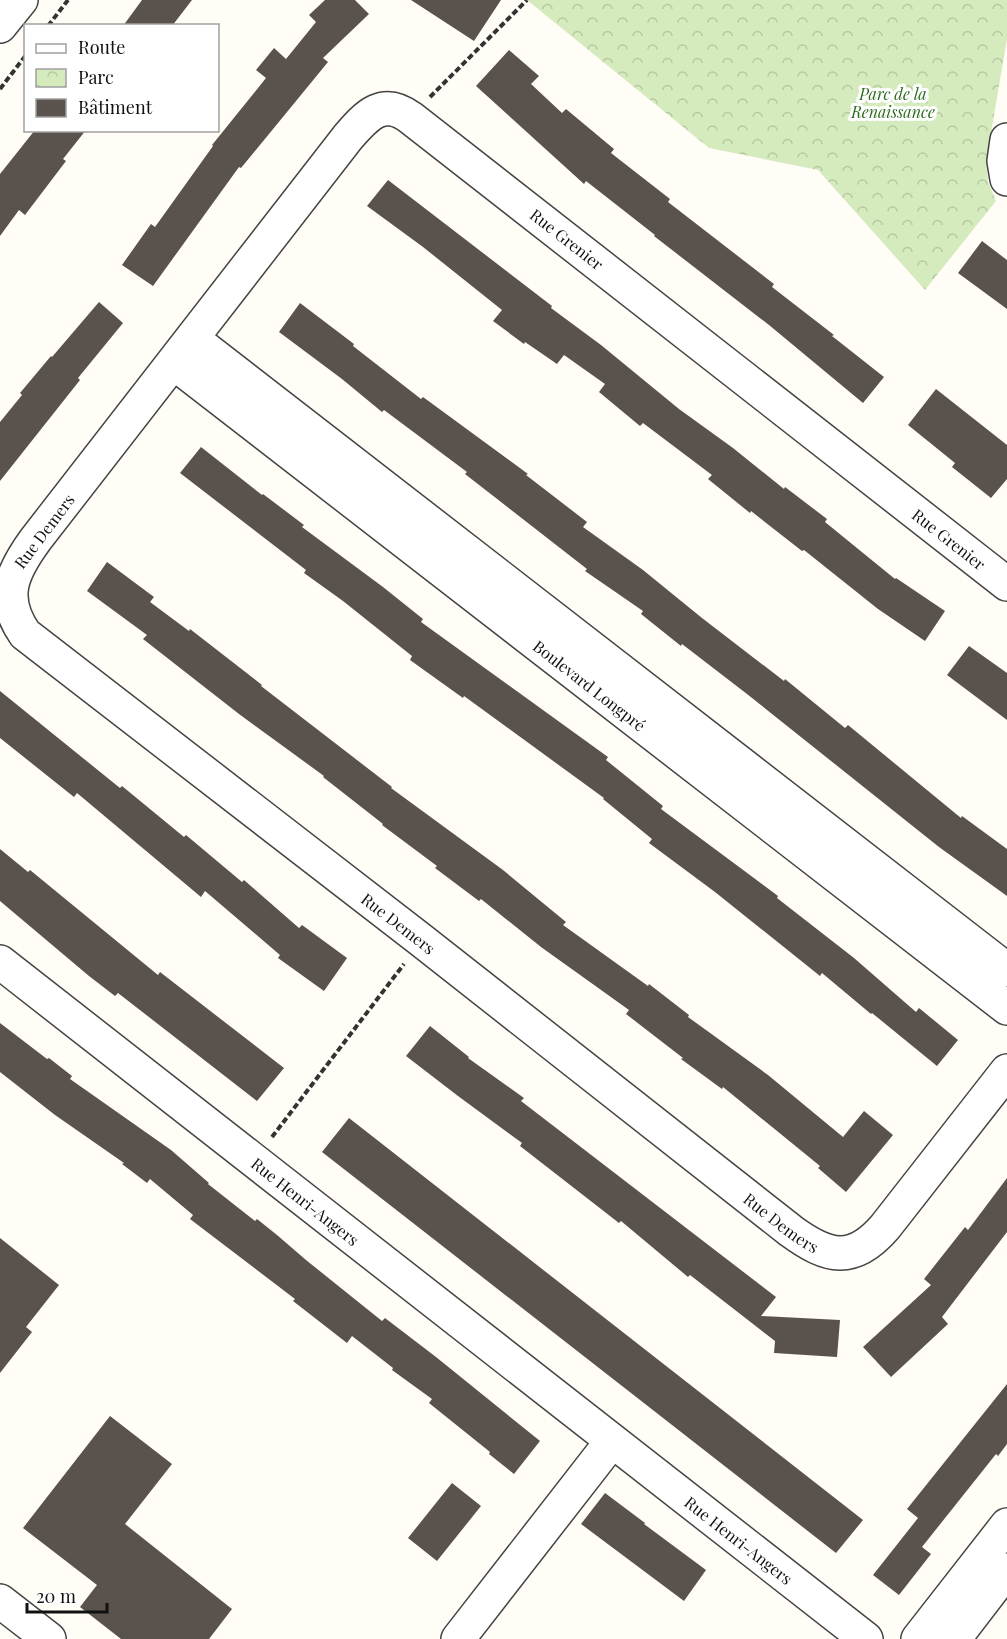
<svg xmlns="http://www.w3.org/2000/svg" width="1007" height="1639" font-family="'Playfair Display',serif">
<defs>
<pattern id="park-crowns" width="20" height="18" patternUnits="userSpaceOnUse" patternTransform="scale(1.5)"><rect width="20" height="18" fill="#d5ebbd"/><path d="M2 6a3 3 0 1 1 6 0M12 15a3 3 0 1 1 6 0" fill="none" stroke="#b6c8a1"/></pattern>
</defs>
<rect width="100%" height="100%" fill="#fffdf5"/>
<path fill="url(#park-crowns)" d="M527,0h480v39l-21,123 2,20 8,19 -71,89 -107,-120 -109,-22z"/>
<path fill="#5a524d" d="M142,0h50l-20,26h-49z
M325,0h30l14,14 -46,44 5,4 -87,106 -2,-1 -86,119 -31,-21 29,-41 4,3 58,-81 -1,-1 54,-67 -10,-8 18,-22 12,11 30,-37 -7,-7z
M411,0h90l-27,41z
M509,50l30,26 -8,8 31,29 4,-4 48,40 -3,4 59,46 -2,3 106,82 -2,3 62,48 -2,1 52,41 -21,26 -94,-78 -115,-89 1,-1 -69,-54 -2,3 -108,-98z
M35,130h51l-23,29 3,2 -41,54 -6,-5 -19,26v-62z
M388,180l164,126 -1,2 50,37 78,64 54,39 51,41 1,-2 42,32 -2,3 70,57 1,-1 49,33 -20,30 -47,-32 -74,-59 -2,1 -51,-40 -1,2 -42,-34 4,-4 -69,-52 -3,3 -41,-34 6,-8 -41,-29 -7,9 -32,-22 -1,2 -31,-23 9,-11 -79,-63 -56,-41z
M982,241l25,19v49l-49,-36z
M99,302l24,21 -45,55 2,2 -80,101v-59l22,-27 -2,-2 31,-37 1,1z
M300,303l54,41 -1,2 68,53 2,-2 105,77 -2,1 61,47 -4,5 60,43 59,48 82,63 1,-2 60,49 3,-3 113,93 1,-2 45,33v47l-68,-49 -192,-153 -65,-50 -1,2 -40,-32 2,-3 -58,-40 2,-2 -122,-95 2,-2 -83,-62 -2,2 -40,-33 -63,-47z
M936,389l71,56v34l-16,19 -39,-31 3,-4 -47,-38z
M201,447l61,48 1,-1 41,31 -2,2 81,60 40,32 -2,3 187,135 -2,3 57,46 -2,3 117,87 -1,2 77,60 62,54 3,-4 39,32 -21,26 -65,-53 -1,1 -49,-41 -2,3 -105,-84 -66,-49 3,-4 -49,-40 1,-1 -140,-102 -1,2 -53,-38 2,-4 -69,-55 -39,-28 2,-3 -126,-97z
M107,562l47,35 -4,5 39,29 1,-2 72,56 -1,1 131,101 -1,1 112,82 63,52 -3,3 85,61 1,-2 40,31 -1,2 80,58 75,62 21,-26 29,24 -47,57 -28,-24 2,-2 -97,-79 -1,2 -41,-30 2,-1 -57,-44 3,-4 -88,-63 -60,-48 -2,2 -44,-33 2,-2 -55,-41 1,-1 -60,-47 1,-1 -85,-62 -96,-75 4,-4 -60,-44z
M969,646l38,27v47l-60,-45z
M0,691l120,97 2,-2 62,51 2,-2 56,47 2,-2 55,48 3,-3 45,33 -23,33 -46,-33 2,-3 -75,-64 -4,6 -124,-104 -3,4 -74,-59z
M0,849l28,23 2,-2 128,105 2,-3 124,96 -27,33 -139,-108 -3,3 -26,-20 -89,-75z
M0,1023l47,36 2,-1 23,18 -2,3 101,71 38,33 -1,1 47,37 2,-2 20,16 29,25 76,61 3,-3 51,39 104,84 -26,33 -25,-20 1,-2 -61,-49 3,-4 -40,-29 1,-2 -41,-32 -5,7 -54,-42 2,-2 -105,-80 3,-4 -43,-36 -3,4 -25,-19 2,-1 -69,-48 -55,-43z
M430,1026l39,31 -1,1 56,40 -3,3 255,196 -15,19 79,4 -3,37 -63,-4 1,-12 -85,-66 -2,2 -67,-56 -2,2 -99,-77 2,-3 -64,-47 -52,-40z
M349,1118l514,402 -27,33 -514,-401z
M1007,1178v54l-65,85 6,7 -57,53 -28,-30 68,-62 -7,-6 41,-52 3,3z
M0,1238l59,47 -33,42 6,5 -32,41z
M1007,1384v60l-9,12 -2,-2 -74,93 9,7 -32,41 -26,-20 45,-57 -11,-9z
M110,1416l62,48 -47,60 107,85 -23,30h-88l-41,-32 17,-22 -74,-57z
M452,1483l29,23 -44,55 -29,-23z
M605,1493l40,30 -1,1 62,46 -22,31 -103,-77z"/>
<g fill="none" stroke-linecap="round" stroke-linejoin="round">
<g stroke="#444" stroke-width="36">
<g id="minor">
<path d="M0,26l21,-26"/>
<path d="M1007,140l-3,21 3,18"/>
<path d="M193,339l814,631"/>
<path id="s1" d="M174,363l833,645"/>
<path id="s2" d="M1007,584l-596,-466c-28,-21 -44,-3 -63,19l-312,402c-25,34 -36,59 -11,95l396,306 370,291c37,27 62,33 94,-4l122,-156"/>
<path id="s3" d="M0,962l866,677"/>
<path d="M0,1601l49,38"/>
<path d="M458,1639l154,-198"/>
<path d="M918,1639l89,-114"/>
<path d="M954,1639l53,-69"/>
</g>
</g>
<path stroke="#333" stroke-width="4" stroke-dasharray="6 3" stroke-linecap="butt" d="M48,26l20,-26
M0,89l26,-34
M430,97l97,-97
M272,1137l132,-173"/>
<use href="#minor" stroke="#fff" stroke-width="33"/>
</g>
<g text-anchor="middle" dominant-baseline="central" stroke-width="6" stroke-linejoin="round" paint-order="stroke">
<g font-size="16" font-style="italic" fill="#2f6b1f" stroke="#fff">
<text x="893" y="93">Parc de la<tspan x="893" dy="18">Renaissance</tspan></text>
</g>
<g font-size="16" fill="#111" stroke="#fff">
<text transform="translate(567 239) rotate(38)">Rue Grenier</text>
<text transform="translate(44 531) rotate(-53)">Rue Demers</text>
<text transform="translate(949 539) rotate(38)">Rue Grenier</text>
<text stroke="none"><textPath href="#s1" startOffset="526">Boulevard Longpré</textPath></text>
<text stroke="none"><textPath href="#s2" startOffset="1918">Rue Demers</textPath></text>
<text stroke="none"><textPath href="#s3" startOffset="388">Rue Henri-Angers</textPath></text>
<text stroke="none"><textPath href="#s2" startOffset="2404">Rue Demers</textPath></text>
<text stroke="none"><textPath href="#s3" startOffset="938">Rue Henri-Angers</textPath></text>
</g>
</g>
<rect x="24" y="24" width="195" height="108" fill="#ffffff" stroke="#a0a0a0" stroke-width="1.5"/>
<rect x="36" y="44" width="30" height="9" fill="#ffffff" stroke="#a0a0a0" stroke-width="1.5"/>
<text x="78" y="54" font-size="18" fill="#111111">Route</text>
<rect x="36" y="69" width="30" height="18" fill="url(#park-crowns)" stroke="#a0a0a0" stroke-width="1.5"/>
<text x="78" y="84" font-size="18" fill="#111111">Parc</text>
<rect x="36" y="99" width="30" height="18" fill="#5a524d" stroke="#a0a0a0" stroke-width="1.5"/>
<text x="78" y="114" font-size="18" fill="#111111">Bâtiment</text>
<path d="M27 1603v9h80v-9" fill="none" stroke="#111111" stroke-width="3"/>
<text x="36" y="1603" font-size="18" fill="#111111" stroke="#ffffff" stroke-width="4.5" paint-order="stroke">20 m</text>
</svg>
